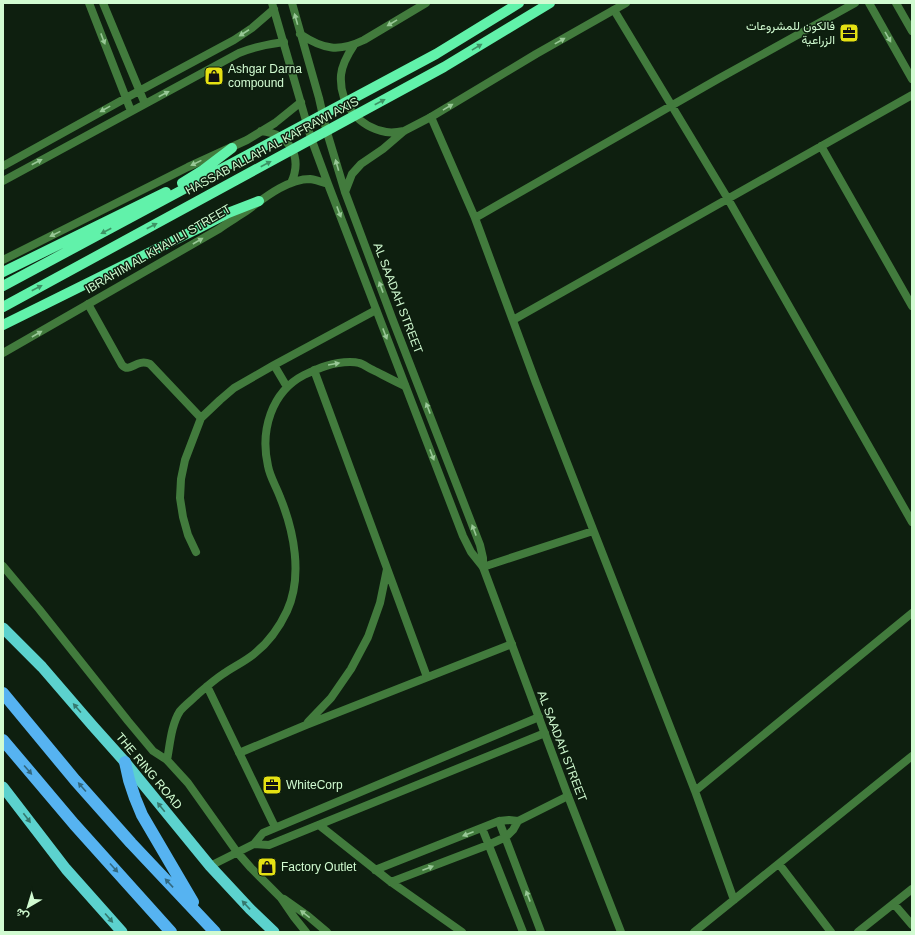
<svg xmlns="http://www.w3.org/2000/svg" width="915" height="935" font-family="Arial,Vazirmatn,sans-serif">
<rect width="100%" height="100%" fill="#0e1f0f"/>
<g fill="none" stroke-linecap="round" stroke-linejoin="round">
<path stroke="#427b3d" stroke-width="8" d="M89,3l42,108
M103,3l42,101
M614,10l114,189 184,323
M431,117l44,101 61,165 159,408 39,109
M821,146l91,160
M3,166l123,-68 108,-58 18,-12 22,-19
M3,181l236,-128c15,-6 29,-9 45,-11
M475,218l243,-139 137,-76
M88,304l34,61c8,9 14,-7 28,-1l51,54
M513,320l399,-225
M274,365l13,22
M314,370l113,307
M196,552l-8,-17 -5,-18 -3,-19 1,-19 4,-19 16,-42 19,-18 14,-12 40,-23 102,-55
M3,566l36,43 89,112 25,30 14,9 21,23 49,69 14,16 30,30 13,19 12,15
M483,567l110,-36
M207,686l68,141
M308,722l23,-24 20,-29 17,-32 12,-34 7,-34
M239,753l67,-28 206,-81
M167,760c3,-15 4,-35 13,-49 5,-6 12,-11 18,-17 8,-7 16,-14 25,-20 10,-7 21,-12 31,-20 14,-11 25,-26 33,-43 16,-35 7,-80 -7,-114 -4,-11 -10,-20 -12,-31 -8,-35 3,-74 36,-91 15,-7 29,-13 46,-13 3,0 6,0 9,1 5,1 9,5 14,7 10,5 21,11 32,16
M695,791l217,-178
M499,821l42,111
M319,825l72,57 71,50
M482,828l41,104
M254,844l9,-11 276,-116
M779,864l52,68
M210,866l44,-22 15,1 276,-112
M375,870l124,-49 10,-1 9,1
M391,882l97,-37 18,-8 7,-7 5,-9 50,-25
M284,899l24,17 19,16
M894,904l18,21
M694,932l218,-176
M858,932l54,-43"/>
<path stroke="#427b3d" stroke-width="8" d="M272,3l39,135 17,46 135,352 8,16 12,15 85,229 53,136
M292,3l27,95 7,31 19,63 47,126 88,227 3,13v9
M869,3l43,76
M896,3l16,28
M300,34c24,16 39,18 64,6l62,-37
M354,45c-6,9 -12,19 -13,30 -2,29 18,52 45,57 6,1 13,0 18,-1
M261,131c29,3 42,26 30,52
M345,192l7,-18 9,-10 22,-15 21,-18 27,-14 105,-63 90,-51
M3,260l185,-93 59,-27 28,-17 26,-21
M3,353l216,-124c8,-6 17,-11 26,-17 18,-13 42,-33 65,-33 7,1 12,3 18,5"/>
<path stroke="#61f2aa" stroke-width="10" d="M182,183l21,-13 29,-22
M3,272l163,-80
M3,286l433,-232 83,-51
M3,307l441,-240 106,-64
M3,325l196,-97 29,-15 31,-12"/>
<path stroke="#5cd2ce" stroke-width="11" d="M3,628l39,39 50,58 33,37 85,104 40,43 24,23
M3,787l63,82 56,63"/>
<path stroke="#56b3f1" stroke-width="12" d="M3,693l72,87 56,63 84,89
M3,740l71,84 97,108
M125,762l4,18 6,18 7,17 51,87"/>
</g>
<defs><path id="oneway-solid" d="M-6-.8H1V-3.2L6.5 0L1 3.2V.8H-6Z"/></defs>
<g fill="#98c896">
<use href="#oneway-solid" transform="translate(296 19) rotate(-106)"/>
<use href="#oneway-solid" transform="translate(392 23) rotate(149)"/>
<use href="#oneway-solid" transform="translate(244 33) rotate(147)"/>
<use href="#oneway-solid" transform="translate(888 37) rotate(60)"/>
<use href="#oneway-solid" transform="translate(103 39) rotate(69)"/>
<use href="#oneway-solid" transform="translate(560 41) rotate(-29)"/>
<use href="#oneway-solid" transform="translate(164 94) rotate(-28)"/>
<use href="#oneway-solid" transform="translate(448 107) rotate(-31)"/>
<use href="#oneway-solid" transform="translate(105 109) rotate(151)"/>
<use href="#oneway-solid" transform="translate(37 162) rotate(-28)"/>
<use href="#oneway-solid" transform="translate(196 163) rotate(154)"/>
<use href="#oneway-solid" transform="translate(337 165) rotate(-106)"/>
<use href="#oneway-solid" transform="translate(339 212) rotate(69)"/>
<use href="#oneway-solid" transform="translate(55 234) rotate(154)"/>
<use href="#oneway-solid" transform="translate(198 241) rotate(-30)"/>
<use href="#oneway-solid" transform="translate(381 287) rotate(-110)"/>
<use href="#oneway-solid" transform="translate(37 334) rotate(-30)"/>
<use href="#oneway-solid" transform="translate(385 334) rotate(69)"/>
<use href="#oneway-solid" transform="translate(334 364) rotate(-10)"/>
<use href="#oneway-solid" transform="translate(428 408) rotate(-111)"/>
<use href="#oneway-solid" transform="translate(432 455) rotate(69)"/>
<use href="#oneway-solid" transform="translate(474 530) rotate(-111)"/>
<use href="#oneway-solid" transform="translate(468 834) rotate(159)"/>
<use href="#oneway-solid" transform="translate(428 868) rotate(-21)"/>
<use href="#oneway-solid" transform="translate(528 896) rotate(-111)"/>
<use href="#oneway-solid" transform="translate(305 914) rotate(-142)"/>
</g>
<g fill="#3c9364">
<use href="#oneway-solid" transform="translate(477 47) rotate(-31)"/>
<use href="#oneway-solid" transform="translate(380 102) rotate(-28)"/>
<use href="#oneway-solid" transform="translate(266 164) rotate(-28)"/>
<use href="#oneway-solid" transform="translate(152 226) rotate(-28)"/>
<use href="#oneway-solid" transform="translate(106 231) rotate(152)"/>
<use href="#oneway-solid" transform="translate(37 288) rotate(-28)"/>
</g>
<g fill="#35786e">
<use href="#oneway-solid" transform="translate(77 708) rotate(-131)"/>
<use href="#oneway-solid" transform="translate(161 807) rotate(-129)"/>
<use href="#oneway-solid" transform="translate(27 818) rotate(53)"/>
<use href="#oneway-solid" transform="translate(246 905) rotate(-133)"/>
<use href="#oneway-solid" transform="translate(109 918) rotate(49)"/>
</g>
<g fill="#326980">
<use href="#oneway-solid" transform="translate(28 770) rotate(49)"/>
<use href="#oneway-solid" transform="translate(82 787) rotate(-131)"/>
<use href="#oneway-solid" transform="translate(114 868) rotate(48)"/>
<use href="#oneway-solid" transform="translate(169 883) rotate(-133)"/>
</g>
<defs>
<g id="office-square" transform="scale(1)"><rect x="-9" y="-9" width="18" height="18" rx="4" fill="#e5e113" stroke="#0e1f0f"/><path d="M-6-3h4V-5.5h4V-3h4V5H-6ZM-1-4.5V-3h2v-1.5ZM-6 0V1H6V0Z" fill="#111"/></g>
<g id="shop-square" transform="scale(1)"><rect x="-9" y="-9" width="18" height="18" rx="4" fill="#e5e113" stroke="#0e1f0f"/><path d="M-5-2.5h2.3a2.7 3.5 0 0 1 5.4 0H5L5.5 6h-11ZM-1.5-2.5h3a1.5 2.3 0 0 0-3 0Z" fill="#111"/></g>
</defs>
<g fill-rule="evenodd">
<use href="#office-square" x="849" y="33"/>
<use href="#shop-square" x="214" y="76"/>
<use href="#office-square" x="272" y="785"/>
<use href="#shop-square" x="267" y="867"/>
</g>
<g text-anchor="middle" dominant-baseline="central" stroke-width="3" stroke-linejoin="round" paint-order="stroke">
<g font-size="12" fill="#d1fbd1" stroke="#0e1f0f" text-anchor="start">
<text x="835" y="26" text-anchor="end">فالكون للمشروعات<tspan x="835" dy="14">الزراعية</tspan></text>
<text x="228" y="69">Ashgar Darna<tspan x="228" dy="14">compound</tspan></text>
<text x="286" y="785">WhiteCorp</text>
<text x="281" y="867">Factory Outlet</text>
</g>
<g font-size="12" fill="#d1fbd1" stroke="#0e1f0f">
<text transform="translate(272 146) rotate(-28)">HASSAB ALLAH AL KAFRAWI AXIS</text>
<text transform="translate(158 249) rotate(-30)">IBRAHIM AL KHALILI STREET</text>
<text transform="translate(398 298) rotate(69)">AL SAADAH STREET</text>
<text transform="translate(562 746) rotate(69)">AL SAADAH STREET</text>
<text transform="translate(149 771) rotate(50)">THE RING ROAD</text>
</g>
</g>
<rect width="915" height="935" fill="none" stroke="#d1fbd1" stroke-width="8"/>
<g transform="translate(28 907) rotate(218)" stroke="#0e1f0f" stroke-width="3" paint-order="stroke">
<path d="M0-3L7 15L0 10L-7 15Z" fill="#d1fbd1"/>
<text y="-6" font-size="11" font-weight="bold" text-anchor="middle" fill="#d1fbd1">ش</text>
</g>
</svg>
